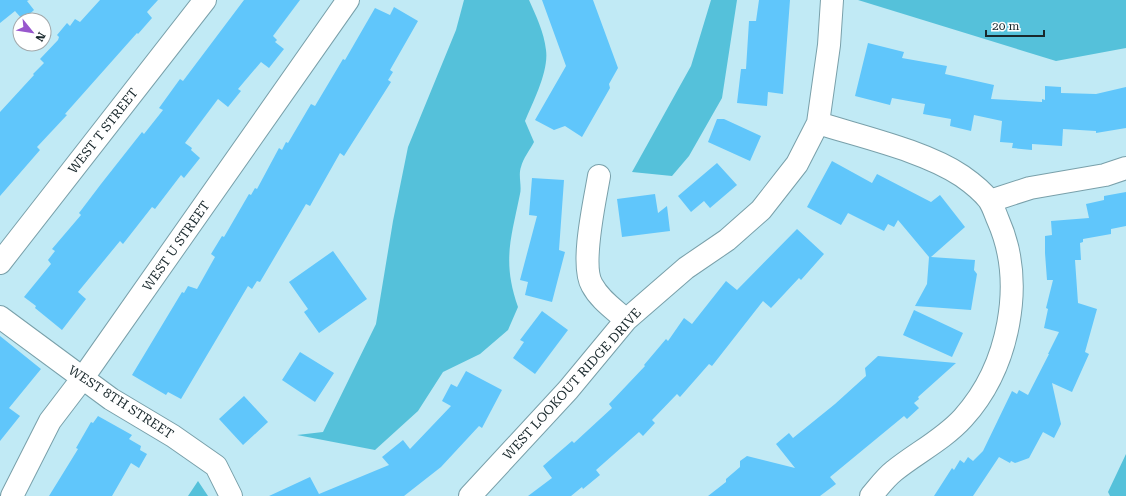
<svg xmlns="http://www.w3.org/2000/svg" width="1126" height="496" font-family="'Roboto Serif',serif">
<rect width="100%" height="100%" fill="#c1eaf5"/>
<path fill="#55c1da" d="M464,0h65c7,16 15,32 17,50 3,21 -13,52 -21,71l9,21c-4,8 -11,16 -13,25 -3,8 1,19 -1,27 -9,45 -18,67 -2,113l-10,23 -28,24 -37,18 -25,39 -43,39 -78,-15 26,-3 53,-108 17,-103 15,-74 48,-117z
M711,0h26l-15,98 -33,58 -17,20 -40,-4 59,-106z
M858,0h268v48l-70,13z
M1126,454v42h-16l-2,-4z
M198,481l10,15h-20z"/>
<path fill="#60c6fb" d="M0,0h29l-2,1 7,9 -11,10 -8,-9 -15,12z
M100,0h58l-11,12 5,6 -14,16 -1,-1 -72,81 2,1 -30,32 3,3 -40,46v-84l34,-37 -1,-1 11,-11 -4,-4 18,-19 1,-3 -2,-2 10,-12 3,3 5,-7 5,3z
M244,0h56l-27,36 4,4 -2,2 9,7 -15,19 -8,-6 -23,27 3,2 -13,16 -10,-8 -33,44 7,5 -1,2 9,8 -16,20 -3,-3 -26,34 -3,-2 -29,37 -3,-3 -42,51 8,7 -24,31 -27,-22 1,-2 -12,-9 27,-33 -3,-4 7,-9 -3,-2 29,-34 -2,-2 22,-29 41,-52 2,2 19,-24 -4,-2 21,-29 3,2z
M542,0h51l25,68 -9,16 1,4 -28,49 -17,-11 -11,4 -19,-10 31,-54z
M759,0h31l-7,94 -15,-2 -1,14 -30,-3 4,-34h5l3,-48h7z
M394,7l24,14 -28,49 3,2 -5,8 3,2 -47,74 -4,-3 -30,53 -4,-2 -46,78 -3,-1 -5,8 -4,-3 -67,113 -13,-7 -2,3 -34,-20 50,-83 2,1 4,-7 9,3 18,-32 -4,-3 11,-18 2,1 25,-43 2,1 4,-7 2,1 22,-41 3,2 4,-8 2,1 23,-39 4,2 28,-47 2,1 30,-52 15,7z
M868,43l36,9 -2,6 45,8 -2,8 49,11 -3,14 51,3v-3l3,1v-14l16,1v6l35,1 30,-7v41l-30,5v-2l-33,-2 -1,17 -30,-2v6l-20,-2 1,-5 -13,-1 2,-21 -28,-6 -3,16 -21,-5 1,-7 -28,-5 2,-10 -33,-6 -2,7 -35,-9z
M717,119h7l37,17 -11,25 -42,-19z
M832,161l40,22 5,-9 54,28 9,-7 25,32 -34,30 44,3 -1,10 3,4 -6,36 -56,-4 12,-22 2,-27 -31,-37 -4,7 -6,-3 -4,7 -36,-18 -7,12 -34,-18z
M717,163l20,22 -27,23 -6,-7 -13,11 -13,-16z
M532,178l32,2 -5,70 6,2 -13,50 -27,-7 3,-13 -8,-2 17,-64 -8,-1z
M1126,192v34l-15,3v5l-28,5v3l-3,1 1,17h-6l3,43 19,6 -12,43 4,2 -17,38 -20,-9 9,41 -7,14 -11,-6 -14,26 -14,5 -4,-2 -1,2 -11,-6 -26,39h-39l18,-28 2,2 6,-10 4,3 4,-6 5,4 10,-10 29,-60 5,3 2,-4 9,5 21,-41h-1l11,-22 -15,-4 4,-19 -2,-1 7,-28h-6l-2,-27v-17l7,-1 -1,-14 38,-3 -3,-14 18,-4v-4z
M655,194l3,19 9,-7 3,25 -48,6 -5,-38z
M797,229l27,25 -23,26 -2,-2 -28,30 -8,-7 -51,65 -3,-2 -29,33 -3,-3 -25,26 3,3 -12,13 -4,-4 -43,38 4,5 -17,14 -1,-2 -11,9h-43l24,-18 -9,-12 29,-25 2,2 38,-35 -3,-4 36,-38 -1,-1 22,-26 2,2 16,-23 8,6 34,-43 11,9z
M333,251l34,48 -48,34 -15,-21 4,-3 -19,-27z
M914,310l49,23 -11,24 -49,-22z
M542,311l26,19 -33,44 -22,-16 11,-16 -4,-2z
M0,336l41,33 -32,39 11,8 -20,25z
M300,352l34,21 -19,29 -33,-22z
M878,356l78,7 -38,34 1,2 -5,4 5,5 -12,11 -3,-3 -74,61 6,7 -16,12h-112l18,-14v-3l14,-12v-6l7,-5 48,12 -19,-24 13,-11 4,5 42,-34 31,-28 -1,-8z
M466,371l36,19 -20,38 -3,-2 -38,41 -37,29h-135l41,-19 9,17 70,-29 -7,-8 21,-17 7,9 41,-43 -9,-5 9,-17 6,3z
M244,396l24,26 -25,23 -24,-26z
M98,416l34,19 -3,4 12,7 -1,4 7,4 -8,14 -8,-5 -19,33h-63l29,-47 -2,-1 15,-26 2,1z"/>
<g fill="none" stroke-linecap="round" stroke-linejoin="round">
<g stroke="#79a0aa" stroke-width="24">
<path id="minor" d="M818,123c44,14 107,28 144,53 10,7 20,15 27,24 4,6 6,13 9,20 28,63 11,147 -35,198 -20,22 -47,35 -69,53 -9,7 -16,17 -23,25
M599,176c-4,24 -19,89 -7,109 8,15 22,24 34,35
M990,201l40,-13 75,-13 21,-7
M0,263l205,-263
M0,317l111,82 62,37 43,30 15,30
M12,496l38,-75 32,-42 266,-379
M470,496l98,-106 58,-70 60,-52 41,-28 34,-30 36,-46 21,-41 11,-78 3,-45"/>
</g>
<use href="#minor" stroke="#fff" stroke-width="22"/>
</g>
<g text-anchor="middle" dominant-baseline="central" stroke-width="3" stroke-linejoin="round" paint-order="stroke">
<g font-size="13" fill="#19282c" stroke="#fff">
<text transform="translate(103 131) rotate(-52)">WEST T STREET</text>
<text transform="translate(176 246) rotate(-55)">WEST U STREET</text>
<text transform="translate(572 384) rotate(-48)">WEST LOOKOUT RIDGE DRIVE</text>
<text transform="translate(121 402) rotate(33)">WEST 8TH STREET</text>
</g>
</g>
<g transform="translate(32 32) rotate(120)"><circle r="19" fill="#ffffff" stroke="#a3a9ab"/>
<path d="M0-3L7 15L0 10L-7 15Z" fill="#9857cd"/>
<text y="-6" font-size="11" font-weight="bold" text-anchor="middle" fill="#19282c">N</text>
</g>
<path d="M986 30v6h58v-6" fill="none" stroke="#19282c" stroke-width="2"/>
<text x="992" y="30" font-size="12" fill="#19282c" stroke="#ffffff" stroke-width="3" paint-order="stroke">20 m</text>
</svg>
